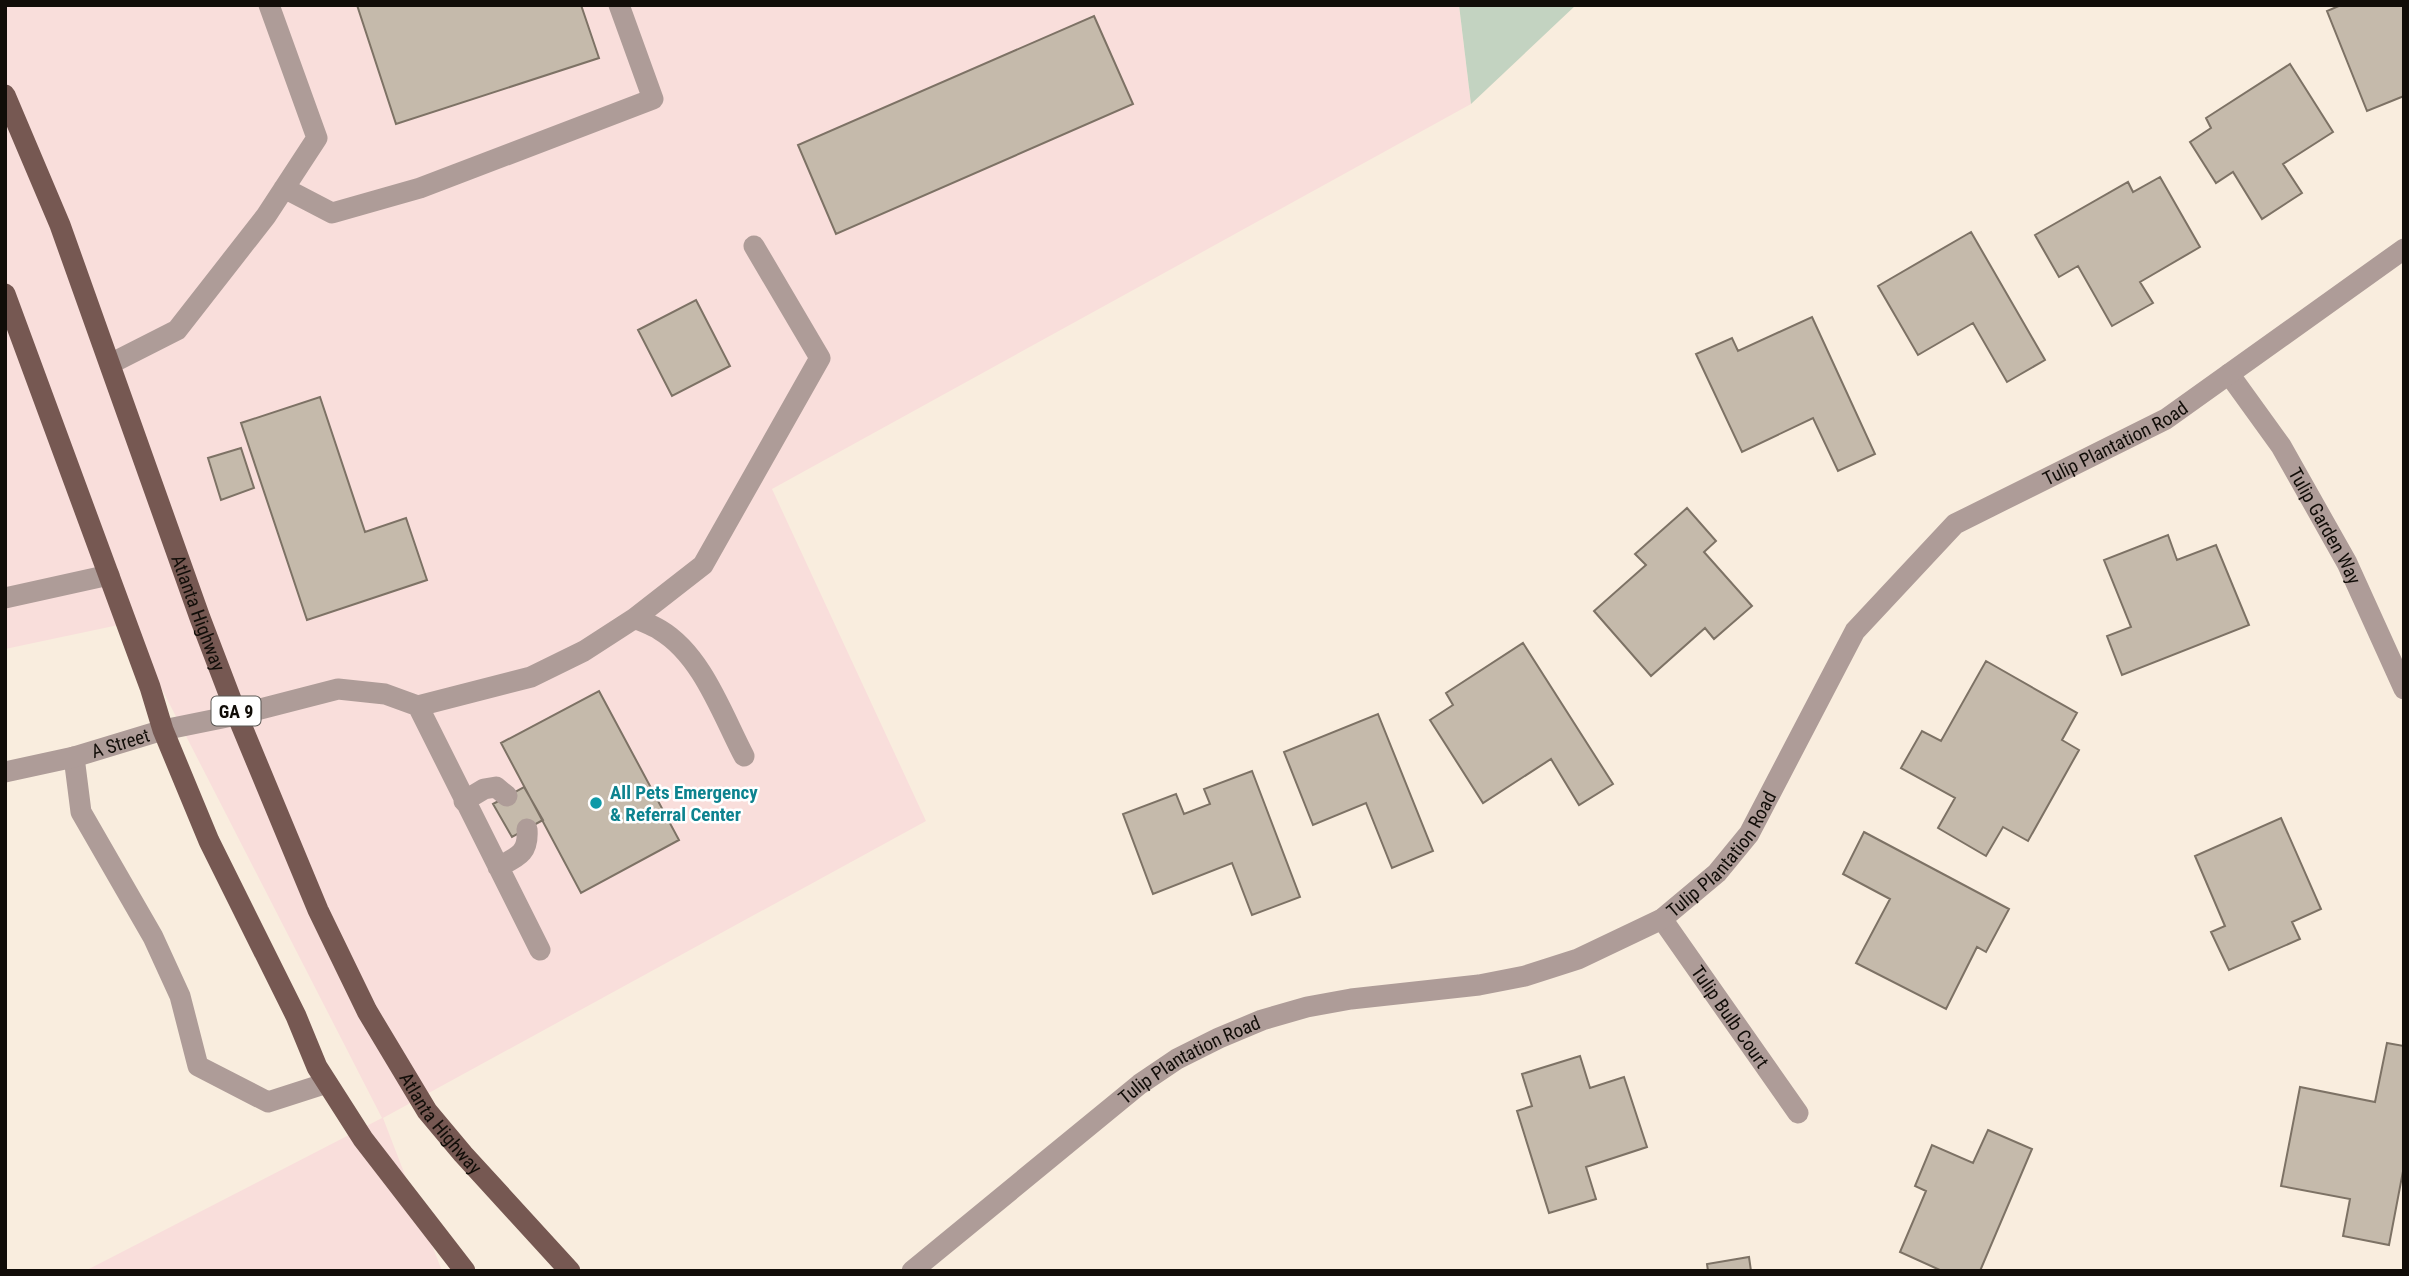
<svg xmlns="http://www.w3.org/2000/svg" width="2409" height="1276" font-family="'Roboto Condensed',sans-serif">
<rect width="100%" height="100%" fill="#f9edde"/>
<path fill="#f9dedb" d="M5,5h1454l12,99 -699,385 154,332 -543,297 59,153h-357l297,-153 -254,-495 -123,26z"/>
<path fill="#c3d3c1" d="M1459,5h117l-105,99z"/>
<path fill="#c5baab" stroke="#7d7265" stroke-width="2" d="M357,5h224l18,53 -203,66z
M2341,5h63v91l-37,15 -40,-100z
M1094,16l39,88 -297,130 -38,-89z
M2290,64l43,68 -50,32 19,29 -40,26 -29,-47 -17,11 -26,-41 21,-14 -5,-10z
M2160,177l40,70 -60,35 13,21 -41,23 -34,-60 -19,11 -24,-42 93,-53 5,10z
M1971,232l74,128 -38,22 -34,-59 -55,32 -40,-69z
M696,300l34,66 -58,30 -34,-66z
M1812,317l63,137 -37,17 -25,-53 -71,34 -46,-98 36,-16 6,13z
M320,397l45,135 41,-14 21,62 -120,40 -66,-197z
M241,448l13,40 -33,12 -13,-42z
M1687,508l29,33 -12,11 48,54 -38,33 -9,-11 -54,48 -57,-65 52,-46 -11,-11z
M2168,535l9,25 39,-15 33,80 -127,50 -15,-39 24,-9 -27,-67z
M1523,643l90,141 -34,21 -28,-46 -68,44 -53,-83 23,-15 -7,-12z
M1986,661l91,52 -15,27 17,10 -51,91 -25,-14 -17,29 -48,-28 17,-30 -54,-30 21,-37 19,10z
M599,691l80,149 -98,53 -80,-150z
M1378,714l55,137 -41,17 -26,-65 -53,22 -29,-73z
M1252,771l48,126 -48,18 -20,-52 -79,31 -30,-80 53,-20 8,20 26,-10 -6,-15z
M524,787l19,33 -31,17 -19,-33z
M2281,818l40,91 -29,13 8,17 -71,31 -18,-38 14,-6 -30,-70z
M1864,832l145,77 -23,43 -9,-5 -31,62 -90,-46 34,-64 -47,-25z
M2387,1043l17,3v120l-15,79 -46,-9 7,-37 -69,-13 19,-99 75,15z
M1580,1056l10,32 34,-11 23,70 -61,20 10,32 -47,14 -32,-102 15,-5 -10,-32z
M1988,1130l44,19 -52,122h-38l-42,-19 26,-61 -11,-5 17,-41 41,18z
M1749,1257l2,14h-43l-1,-7z"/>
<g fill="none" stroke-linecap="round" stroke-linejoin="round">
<path stroke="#ae9c98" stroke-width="21" d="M284,188l48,25 88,-25 233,-89 -34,-94
M110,364l67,-34 89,-114 51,-78 -48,-133
M5,598l104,-23
M635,618c8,4 17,7 25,12 42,25 62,84 84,126
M418,706l122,244
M237,715l101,-26 47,5 33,12 113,-29 53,-26 51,-33 68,-53 117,-207 -66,-112
M74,757l7,55 72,125 27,59 18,70 70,36 59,-19
M464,801l20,-12 12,-2 11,9
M498,867c19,-10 31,-13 29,-38"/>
<g stroke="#ae9c98" stroke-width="21">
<path id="s1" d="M2229,374l52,72 66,117 57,126"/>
<path id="s2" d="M5,772l69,-15 89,-27 74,-15"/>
<path id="s3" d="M1662,919l136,194"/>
<path id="s4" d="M912,1271l228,-187 37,-25 42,-21 43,-18 45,-13 44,-8 128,-14 46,-9 53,-17 84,-40 55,-46 32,-39 106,-203 100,-107 211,-105 238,-170"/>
</g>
<g stroke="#765852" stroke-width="21">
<path id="s5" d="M5,95l55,130 140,393 37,97 81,195 49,101 60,100 36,43 107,117"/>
<path d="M5,294l145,393 13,43 46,111 87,175 21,51 46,72 102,132"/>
</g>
</g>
<circle fill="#0f9aa8" stroke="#fff" stroke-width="2.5" cx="596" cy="803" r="7"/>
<g text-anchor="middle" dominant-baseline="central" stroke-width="5" stroke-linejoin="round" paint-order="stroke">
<rect fill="#fff" stroke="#585652" stroke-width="2" x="211.5" y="696.5" width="49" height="29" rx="5"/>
<g font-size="18" font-weight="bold" fill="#110d08">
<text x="236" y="711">GA 9</text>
</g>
<g font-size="19" fill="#110d08" stroke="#fff">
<text stroke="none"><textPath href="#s4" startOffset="1526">Tulip Plantation Road</textPath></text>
<text stroke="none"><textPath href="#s1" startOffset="180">Tulip Garden Way</textPath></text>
<text stroke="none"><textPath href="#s5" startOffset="553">Atlanta Highway</textPath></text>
<text stroke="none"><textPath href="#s2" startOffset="119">A Street</textPath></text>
<text stroke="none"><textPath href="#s4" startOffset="938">Tulip Plantation Road</textPath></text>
<text stroke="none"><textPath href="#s3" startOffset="119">Tulip Bulb Court</textPath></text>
<text stroke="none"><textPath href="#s4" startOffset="350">Tulip Plantation Road</textPath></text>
<text stroke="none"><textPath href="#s5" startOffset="1120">Atlanta Highway</textPath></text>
</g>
<g font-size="19" font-weight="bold" fill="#0d838f" stroke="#fff" text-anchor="start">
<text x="610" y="792">All Pets Emergency<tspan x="610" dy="22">&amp; Referral Center</tspan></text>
</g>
</g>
<rect width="2409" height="1276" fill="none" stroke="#110d08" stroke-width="14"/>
</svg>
